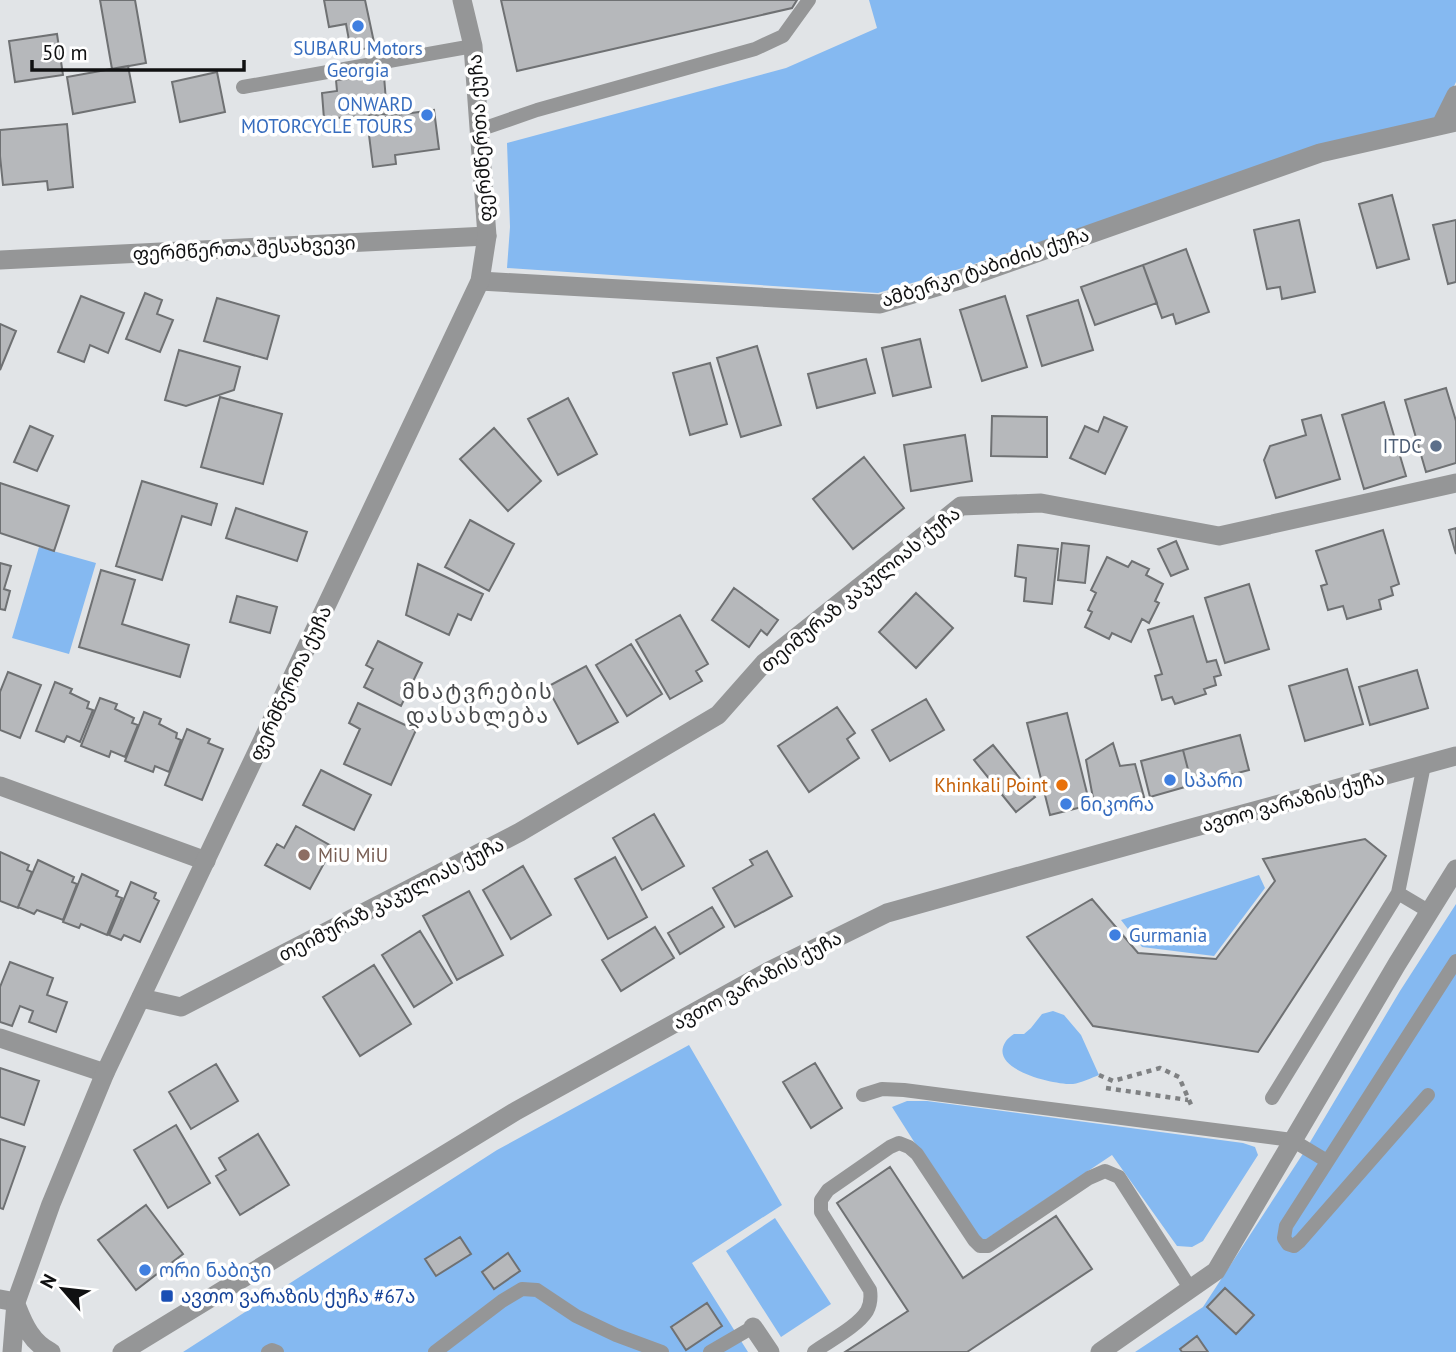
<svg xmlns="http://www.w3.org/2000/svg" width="1456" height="1352" font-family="'PT Sans','Noto Sans Georgian',sans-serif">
<rect width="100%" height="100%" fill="#e1e4e7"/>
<path fill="#85b9f1" d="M869,0h587v82l-20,42 -121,27 -359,119 -78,23 -371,-25 3,-41 -3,-84 279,-75 91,-40z
M39,547l57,16 -27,91 -57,-16z
M1259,875l6,13 -51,68 -72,-9 -21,-27z
M1456,904v448h-321l68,-45 103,-158 94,-158z
M1053,1011l11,4 17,20 18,40c-8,3 -18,8 -26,9 -17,1 -87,-14 -67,-43 2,-3 5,-5 8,-7h10l7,-6 11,-14z
M689,1045l93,160 -90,58 56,89h-565l314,-202z
M907,1101h20l316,42 12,4 3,8 -55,86 -11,6 -15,-1 -65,-91 -133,89 -87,-137z
M775,1218l56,86 -50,33 -55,-86z"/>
<path fill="#b6b8bb" stroke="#6f7173" stroke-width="2" d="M100,0h35l11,63 -34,6z
M324,0h41l10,47 -24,4 -5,-27 -17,3z
M501,0h296l-5,8 -275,63z
M57,34l6,41 -48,7 -6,-41z
M128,66l7,36 -62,12 -6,-37z
M217,72l8,40 -45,10 -8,-40z
M384,76l3,38 -63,5 -2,-26 15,-2 -1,-11z
M434,110l5,39 -44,6 1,9 -23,3 -6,-48z
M67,124l6,63 -25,3 -1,-9 -44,4 -3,-29v-26z
M1392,195l17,64 -32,9 -18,-64z
M1299,220l16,72 -33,7 -2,-12 -13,2 -13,-59z
M1456,220v62l-8,2 -15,-59z
M1186,249l23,63 -33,12 -3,-10 -11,4 -19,-53z
M1143,265l14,38 -62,22 -14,-38z
M145,293l17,7 -5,14 16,6 -13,32 -34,-13z
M81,296l43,17 -16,40 -18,-8 -6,17 -26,-10z
M1005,296l22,71 -45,14 -22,-71z
M217,298l62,18 -12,43 -63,-18z
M1078,300l15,50 -51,16 -15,-50z
M0,324l16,7 -16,39z
M920,339l11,48 -38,9 -11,-48z
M757,346l24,79 -40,12 -24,-79z
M179,350l61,17 -6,23 -48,16 -21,-6z
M866,359l9,34 -58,15 -9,-34z
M710,363l17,61 -37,11 -17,-62z
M1446,388l10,33v42l-30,9 -21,-72z
M220,397l62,17 -19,70 -62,-17z
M568,398l29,56 -39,21 -30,-56z
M1384,402l22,74 -42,13 -22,-74z
M1321,415l19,64 -64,19 -12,-38 6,-14 36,-11 -4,-15z
M992,416l55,1v40l-56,-1z
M1104,417l23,10 -22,47 -35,-16 15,-32 13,6z
M30,426l23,10 -16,35 -23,-9z
M494,428l47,53 -33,30 -48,-52z
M965,435l7,46 -61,10 -7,-46z
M864,457l40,51 -51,41 -40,-50z
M142,481l75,23 -6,21 -29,-9 -20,64 -46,-14z
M0,483l69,23 -15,45 -54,-18z
M236,508l71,24 -10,29 -71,-23z
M470,520l44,24 -25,47 -44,-24z
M1456,528v26l-7,-24z
M1383,530l16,54 -8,3 2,8 -14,5 2,9 -34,10 -4,-13 -15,4 -7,-24 6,-2 -11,-33z
M1176,541l12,28 -17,7 -13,-27z
M1062,543l27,3 -4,37 -27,-3z
M1018,545l40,4 -6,55 -28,-3 2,-23 -11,-2z
M1107,557l21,10 4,-6 17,8 -3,6 17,9 -8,17 4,2 -10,20 -7,-4 -11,23 -19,-9 -3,6 -24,-12 7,-15 -4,-2 8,-17 -5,-3z
M0,563l11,3 -7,23 6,2 -5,19 -5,-1z
M418,564l65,30 -12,26 -13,-6 -9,21 -43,-20z
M101,570l34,10 -13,44 67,21 -9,32 -101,-30z
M1249,584l20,65 -44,14 -20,-65z
M734,588l44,32 -11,15 -6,-5 -12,17 -37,-27z
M916,593l37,35 -37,40 -37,-36z
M237,596l40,11 -7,26 -40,-11z
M680,615l28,49 -12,7 6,10 -32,18 -34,-59z
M1193,616l14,46 9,-2 5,15 -7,2 2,8 -12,4 2,5 -31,10 -3,-7 -10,3 -7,-24 7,-2 -14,-44z
M378,641l44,22 -21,43 -37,-19 9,-18 -7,-4z
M631,644l31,50 -35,22 -31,-51z
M586,666l32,56 -40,22 -31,-57z
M1347,669l16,55 -58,17 -16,-55z
M1417,670l11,38 -58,17 -11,-38z
M8,672l33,13 -21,53 -20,-8v-38z
M55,682l17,7 -2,4 19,9 -2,6 6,2 -13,32 -13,-6 -3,6 -28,-11z
M100,698l17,6 -2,5 19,9 -2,5 6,2 -13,32 -14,-6 -2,6 -28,-11z
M926,699l18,31 -54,31 -18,-31z
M358,703l58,27 -25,55 -47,-21 16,-35 -11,-6z
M837,707l18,26 -8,6 12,19 -50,34 -31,-46z
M144,712l17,7 -2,5 18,9 -1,5 5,2 -12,32 -14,-6 -2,6 -28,-11z
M1067,713l23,92 -40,10 -23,-92z
M187,729l23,10 -2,4 15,6 -21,51 -37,-15z
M1240,735l9,35 -57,15 -9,-35z
M1113,743l7,23 15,-2 9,33 -49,12 -9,-49z
M993,745l42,52 -19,15 -42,-52z
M1183,750l9,35 -42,12 -9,-36z
M321,770l50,25 -17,35 -51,-25z
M654,814l30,52 -42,24 -29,-52z
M296,826l37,21 -23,42 -45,-24 12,-21 7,4z
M1365,839l21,17 -128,196 -165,-26 -66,-89 65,-38 46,54 78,6 59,-78 -12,-22z
M767,851l25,45 -57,31 -22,-39 40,-23 -3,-5z
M0,852l29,13 -2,5 5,2 -14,36 -18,-7z
M615,857l32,60 -39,22 -33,-60z
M38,860l36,17 -2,5 5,2 -14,36 -26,-10 -3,4 -16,-7z
M523,866l28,49 -40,24 -28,-49z
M82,874l36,17 -2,5 6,2 -15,37 -26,-11 -2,4 -16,-6z
M131,882l25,11 -2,5 5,3 -19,41 -16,-7 -3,5 -12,-5z
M469,891l34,64 -46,25 -34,-64z
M712,907l12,20 -44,27 -12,-21z
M655,927l19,31 -53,33 -19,-31z
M420,931l32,52 -38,24 -32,-52z
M10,962l43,16 -6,17 20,7 -11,30 -27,-10 4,-11 -13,-5 -8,20 -12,-4v-35z
M374,965l37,59 -51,32 -37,-59z
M815,1063l27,45 -31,20 -28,-46z
M216,1064l22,37 -47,28 -22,-37z
M0,1068l39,13 -15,44 -24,-8z
M176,1125l34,58 -42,25 -34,-58z
M258,1134l31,51 -49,30 -24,-39 10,-6 -7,-12z
M0,1139l25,8 -22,62 -3,-1z
M890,1167l73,111 93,-62 36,53 -125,83h-122l63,-41 -71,-108z
M146,1205l37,49 -47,36 -38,-50z
M460,1237l11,17 -35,22 -11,-17z
M508,1253l12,18 -26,18 -12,-17z
M1225,1288l29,27 -18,19 -29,-27z
M707,1303l15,23 -36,24 -15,-23z
M1197,1336l11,16h-26l-2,-3z"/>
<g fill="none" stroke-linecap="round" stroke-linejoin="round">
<path stroke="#7f8183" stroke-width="4.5" stroke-dasharray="5 5" stroke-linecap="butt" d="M1099,1075l14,6 47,-13 19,9 13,30
M1106,1088l82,12"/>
<path stroke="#959697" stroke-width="14" d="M243,87l230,-41
M479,130l58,-20 218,-61 28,-13 26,-36
M1398,893l32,19
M863,1095l19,-6 22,1 388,50 35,21
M1428,1095l-128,146 -6,5 -6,-2 -4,-6 2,-12 170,-265
M1272,1098l126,-205 26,-128
M268,1352l4,-2 5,2
M435,1352l67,-51 20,-12 15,1 39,26 40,19 46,17
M710,1352l43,-25
M814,1352c15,-11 43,-25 53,-41 4,-7 4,-14 3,-21l-49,-78v-12l7,-10 62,-43 9,-4 10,4 8,7 57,86 6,6h8l101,-68 16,-7 14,6 71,111"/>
<path stroke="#959697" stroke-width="19" d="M1441,125l15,-30
M0,260l487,-24
M480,281l400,23 77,-23 363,-128 136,-31
M0,786l206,75
M141,998l40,9 339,-175 198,-117 46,-52 197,-157 80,-3 178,33 237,-53
M0,1038l105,35
M0,1299l16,3
M753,1327l17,25
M1100,1352l116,-81 181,-307 59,-95"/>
<path stroke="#959697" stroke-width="19" d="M17,1307c7,18 15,36 34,45
M12,1352l4,-50 35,-98 54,-131 375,-792 7,-45 -14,-190 -11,-46
M122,1352l394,-241 255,-141 116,-57 301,-84 268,-73"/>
</g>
<g fill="#3f7fe0" stroke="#fff" stroke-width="2.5">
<circle cx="358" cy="26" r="7"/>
<circle cx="427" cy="115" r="7"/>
<circle cx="1170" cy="780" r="7"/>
<circle cx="1066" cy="804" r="7"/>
<circle cx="1115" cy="935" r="7"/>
<circle cx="145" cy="1270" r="7"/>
</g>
<circle fill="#5c6f8a" stroke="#fff" stroke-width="2.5" cx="1436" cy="446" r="7"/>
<circle fill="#e8710a" stroke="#fff" stroke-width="2.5" cx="1062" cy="785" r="7"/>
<circle fill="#8d6e63" stroke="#fff" stroke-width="2.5" cx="304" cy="855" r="7"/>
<rect fill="#1a4fb4" stroke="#fff" stroke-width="2.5" x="160" y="1289" width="14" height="14" rx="3.5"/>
<g text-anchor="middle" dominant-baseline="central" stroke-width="7" stroke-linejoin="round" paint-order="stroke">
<g font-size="19" fill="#366cbe" stroke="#fff" text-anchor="start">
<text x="358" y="48" text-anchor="middle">SUBARU Motors<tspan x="358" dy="22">Georgia</tspan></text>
<text x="413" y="104" text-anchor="end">ONWARD<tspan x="413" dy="22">MOTORCYCLE TOURS</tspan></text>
<text x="1184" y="780">სპარი</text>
<text x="1080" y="804">ნიკორა</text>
<text x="1129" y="935">Gurmania</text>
<text x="159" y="1270">ორი ნაბიჯი</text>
</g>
<g font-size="19" fill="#101112" stroke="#fff">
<text transform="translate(480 138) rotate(-94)">ფერმწერთა ქუჩა</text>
<text transform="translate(244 248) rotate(-3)">ფერმწერთა შესახვევი</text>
<text transform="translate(985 267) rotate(-18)">ამბერკი ტაბიძის ქუჩა</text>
<text transform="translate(860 589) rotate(-39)">თეიმურაზ კაკულიას ქუჩა</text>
<text transform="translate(290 683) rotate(-65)">ფერმწერთა ქუჩა</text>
<text transform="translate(1293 801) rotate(-15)">ავთო ვარაზის ქუჩა</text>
<text transform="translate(391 899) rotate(-27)">თეიმურაზ კაკულიას ქუჩა</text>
<text transform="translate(757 980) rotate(-28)">ავთო ვარაზის ქუჩა</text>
</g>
<g font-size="19" fill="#4e5e75" stroke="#fff" text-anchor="end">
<text x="1422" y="446">ITDC</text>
</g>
<g font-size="19" fill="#c56008" stroke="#fff" text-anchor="end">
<text x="1048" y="785">Khinkali Point</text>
</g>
<g font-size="19" fill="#785e54" stroke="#fff" text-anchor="start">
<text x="318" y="855">MiU MiU</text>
</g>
<g font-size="19" fill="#164399" stroke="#fff" text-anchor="start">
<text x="181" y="1296">ავთო ვარაზის ქუჩა #67ა</text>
</g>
<g font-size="21" letter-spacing="2" fill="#484a4c" stroke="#fff">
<text x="478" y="691">მხატვრების<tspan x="478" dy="24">დასახლება</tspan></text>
</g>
</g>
<g transform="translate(63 1289) rotate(298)" stroke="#ffffff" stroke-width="5" paint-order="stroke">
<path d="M0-5L12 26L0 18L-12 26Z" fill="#101112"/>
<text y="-10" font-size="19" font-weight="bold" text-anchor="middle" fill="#101112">N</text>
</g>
<path d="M32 60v10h212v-10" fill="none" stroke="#101112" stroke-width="3.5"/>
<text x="42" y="60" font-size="21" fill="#101112" stroke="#ffffff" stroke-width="5" paint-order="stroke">50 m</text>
</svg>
